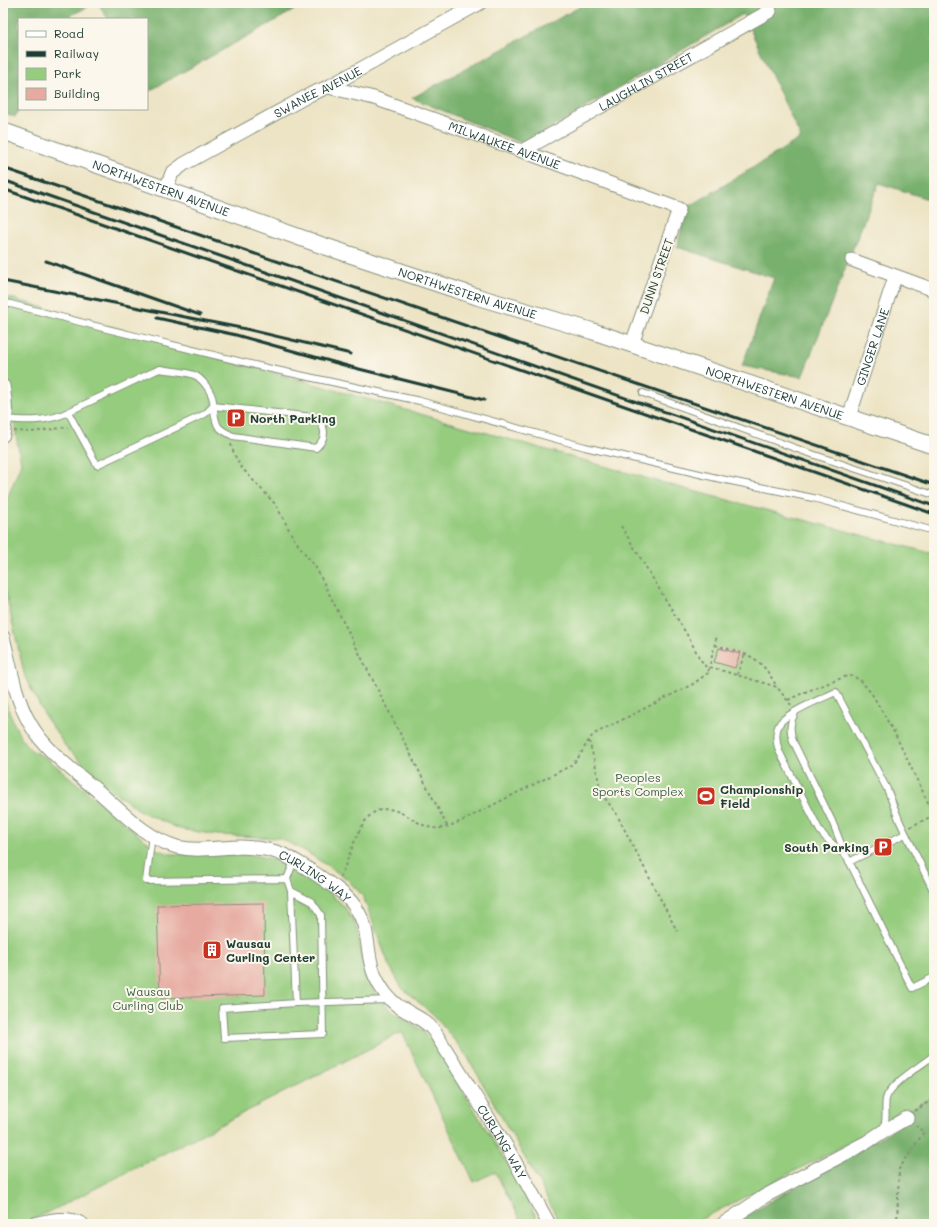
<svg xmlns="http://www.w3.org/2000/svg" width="937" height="1227" font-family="Mali,sans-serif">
<rect width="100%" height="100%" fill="#fbf7ec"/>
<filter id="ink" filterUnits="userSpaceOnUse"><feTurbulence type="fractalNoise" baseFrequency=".025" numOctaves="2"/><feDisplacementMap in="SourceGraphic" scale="8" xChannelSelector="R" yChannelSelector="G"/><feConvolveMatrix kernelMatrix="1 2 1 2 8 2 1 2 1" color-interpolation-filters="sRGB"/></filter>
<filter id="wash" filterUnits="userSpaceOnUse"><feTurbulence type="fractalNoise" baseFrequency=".012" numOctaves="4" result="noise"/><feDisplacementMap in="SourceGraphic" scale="16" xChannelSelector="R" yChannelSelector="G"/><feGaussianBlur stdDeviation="0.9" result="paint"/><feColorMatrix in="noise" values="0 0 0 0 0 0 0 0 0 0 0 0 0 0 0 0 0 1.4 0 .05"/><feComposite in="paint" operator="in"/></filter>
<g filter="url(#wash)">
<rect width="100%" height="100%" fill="#ede4c5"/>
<path fill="#95cc7e" stroke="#5a8459" d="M3,296l675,191 256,67v543l-108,58 -134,69h-132l-18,-36 -75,-132 -33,-41 -32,-27 -13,-23 -26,-69 -17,-18 -41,-27 -26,-13 -61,-3 -38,-6 -38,-17 -32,-23 -44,-42 -21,-31 -20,-39 -22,-95v-72l18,-47 -18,-102z
M3,693c6,18 14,45 28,57 4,3 12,6 17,9l88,74 22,17 13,4h76l24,5 14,6 43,27 16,14 10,16 4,12 4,26 4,15 8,16 16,18 32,21 13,15 81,133 24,46h-17l-28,-52 -21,10 -72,-150 -343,175 -36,17h-20z"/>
<path fill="#78b06d" stroke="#4c7650" d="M3,3h93l-33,16h-44v89l-4,9 -12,-5z
M98,3h209l-158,88 -2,-4v-68h-39z
M587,3h347v198l-55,-18 -77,194 -60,-11 32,-88 -97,-31 10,-39 114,-70 -58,-124 -219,130 -112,-46z
M934,1097v127h-203l171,-100 -4,-9z"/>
<g id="blocks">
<path fill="#e6aaa0" d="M719,648l21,6 -5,14 -21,-6z
M264,903l1,92 -105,3 -3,-93z"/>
</g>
</g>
<g filter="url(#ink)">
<use href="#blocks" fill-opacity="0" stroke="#86907c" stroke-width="1"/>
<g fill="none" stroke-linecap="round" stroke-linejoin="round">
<g stroke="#86907c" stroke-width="8">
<path id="service" d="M3,302l100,26 164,40 153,33 165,46 136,32 92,19 121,33
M643,393l163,59 128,43
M5,419c21,2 44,3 63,-7l87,-41 5,-2c10,2 24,2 34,6 8,3 18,17 19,26 1,8 1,18 5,25 4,5 9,7 15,10l83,12c12,-11 10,-22 -2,-31l-101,-11 -8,8 -108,51 -29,-53
M795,713c-6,10 -5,18 -2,28l39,80 12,30 68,137 22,-11
M152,835l-6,46 141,-2
M845,855l-19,-17 -6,-7 -41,-80c-3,-9 -4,-20 1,-28 8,-11 43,-25 56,-31l51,97 13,33 34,70
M294,861l-7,18 4,12 5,112 94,-3
M849,862l56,-28
M291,891l21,11 9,13 2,119 -99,4 -2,-30 74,-5
M883,1129c5,-10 1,-20 3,-30 3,-15 36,-34 48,-44"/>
</g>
<g stroke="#86907c" stroke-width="15">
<g id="minor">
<path id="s1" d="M328,87l46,11 148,53 157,58 -47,135"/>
<path id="s2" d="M522,151l248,-140"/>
<path id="s3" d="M166,189l6,-16 12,-9 127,-70 17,-7 152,-84"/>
<path d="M852,260l82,30"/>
<path d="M3,386c3,17 4,33 0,49"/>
<path id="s4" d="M849,417l46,-140"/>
<path id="s5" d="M3,637c7,28 12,60 26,85 16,29 45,49 70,70 23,20 48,47 78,55 21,5 43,0 64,0 11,1 24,1 35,5 17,5 44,25 60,36 14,10 25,24 29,41 4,15 3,32 10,47 5,11 12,22 23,30 12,8 27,13 36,25l74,118 41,75"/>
<path d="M35,1224c15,-4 32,-8 47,0"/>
<path d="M723,1224l42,-28 102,-54 15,-10 25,-14"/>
</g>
</g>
<g stroke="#86907c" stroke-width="18">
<g id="tertiary">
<path id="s6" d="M3,131l318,114 157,52 114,34 342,115"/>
</g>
</g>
<path stroke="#86907c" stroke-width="2" stroke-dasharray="3 3" stroke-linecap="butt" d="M14,431l18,1 36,-5
M231,444l3,10 7,13 35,38 18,34 22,29 131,258
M621,526l68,112 11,21 9,12
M715,645c34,10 44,9 62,42
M710,667l67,20 14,18
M737,675l8,-22
M788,700l17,-8 42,-16h6l8,5 11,13 23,40 39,81
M589,741l6,22 6,30 15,20 61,118
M910,827l24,-12
M340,877c9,-17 18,-54 33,-64 26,-15 44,19 68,15 17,-3 33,-14 48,-21 27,-14 54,-27 81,-41 12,-9 14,-22 24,-32l99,-50 15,-11 9,-38
M915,1111l19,-13
M897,1224l2,-55 25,-37 -8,-6"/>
<use href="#service" stroke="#fff" stroke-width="6"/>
<use href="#minor" stroke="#fff" stroke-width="13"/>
<use href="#tertiary" stroke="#fff" stroke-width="16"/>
<path stroke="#1f3d34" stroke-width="3" d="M3,168l931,317
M3,180l931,326
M3,189l931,325
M46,261l154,54
M3,281l243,48 105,25
M157,318l79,17 115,32 133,33"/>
</g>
</g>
<defs>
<g id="parking-square" transform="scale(1)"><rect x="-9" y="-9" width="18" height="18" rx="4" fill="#c8321e" stroke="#fbf7ec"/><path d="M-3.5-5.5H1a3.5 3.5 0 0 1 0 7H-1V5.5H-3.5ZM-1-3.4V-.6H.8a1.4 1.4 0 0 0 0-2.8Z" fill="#fff"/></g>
<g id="stadium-square" transform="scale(1)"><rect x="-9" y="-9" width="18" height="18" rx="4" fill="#c8321e" stroke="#fbf7ec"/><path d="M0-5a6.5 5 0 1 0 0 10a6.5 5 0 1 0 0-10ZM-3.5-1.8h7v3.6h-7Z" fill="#fff"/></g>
<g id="building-square" transform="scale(1)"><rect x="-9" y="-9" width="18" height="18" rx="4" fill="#c8321e" stroke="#fbf7ec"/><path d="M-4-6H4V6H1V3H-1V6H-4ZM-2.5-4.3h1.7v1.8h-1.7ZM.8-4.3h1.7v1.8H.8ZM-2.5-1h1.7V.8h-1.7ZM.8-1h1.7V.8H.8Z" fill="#fff"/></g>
</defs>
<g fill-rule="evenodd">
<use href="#parking-square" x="236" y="418"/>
<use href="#stadium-square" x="706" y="796"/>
<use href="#parking-square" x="883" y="847"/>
<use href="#building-square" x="212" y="950"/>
</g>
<g text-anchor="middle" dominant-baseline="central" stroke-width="4" stroke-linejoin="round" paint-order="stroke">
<g font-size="12" fill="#1f3d34" stroke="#fbf7ec">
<text stroke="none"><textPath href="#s2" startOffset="142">LAUGHLIN STREET</textPath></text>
<text stroke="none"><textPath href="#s3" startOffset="184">SWANEE AVENUE</textPath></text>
<text stroke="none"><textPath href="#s1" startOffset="186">MILWAUKEE AVENUE</textPath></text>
<text stroke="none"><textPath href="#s6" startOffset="168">NORTHWESTERN AVENUE</textPath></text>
<text transform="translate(656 276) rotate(-71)">DUNN STREET</text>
<text stroke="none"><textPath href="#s6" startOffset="492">NORTHWESTERN AVENUE</textPath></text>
<text stroke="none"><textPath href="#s4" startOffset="74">GINGER LANE</textPath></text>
<text stroke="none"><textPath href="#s6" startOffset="815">NORTHWESTERN AVENUE</textPath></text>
<text stroke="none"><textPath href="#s5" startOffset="431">CURLING WAY</textPath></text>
<text stroke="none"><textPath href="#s5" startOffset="767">CURLING WAY</textPath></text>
</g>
<g font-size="12" font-weight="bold" fill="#1f3d34" stroke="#fbf7ec" text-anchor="start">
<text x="250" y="418">North Parking</text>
<text x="720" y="789">Championship<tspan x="720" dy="14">Field</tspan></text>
<text x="869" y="847" text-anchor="end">South Parking</text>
<text x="226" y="943">Wausau<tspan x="226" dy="14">Curling Center</tspan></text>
</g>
<g font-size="12" fill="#3c6146" stroke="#fbf7ec">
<text x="638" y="777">Peoples<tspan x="638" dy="14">Sports Complex</tspan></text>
<text x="148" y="991">Wausau<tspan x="148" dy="14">Curling Club</tspan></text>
</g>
</g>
<rect width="937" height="1227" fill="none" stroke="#fbf7ec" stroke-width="16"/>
<rect x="18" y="18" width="130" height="92" fill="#fbf7ec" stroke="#a3ada2"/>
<rect x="26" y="31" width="20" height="6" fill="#ffffff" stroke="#a3ada2"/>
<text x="54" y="38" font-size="12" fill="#1f3d34">Road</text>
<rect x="26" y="51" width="20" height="6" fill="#1f3d34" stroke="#a3ada2"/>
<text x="54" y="58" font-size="12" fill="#1f3d34">Railway</text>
<rect x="26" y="68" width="20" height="12" fill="#95cc7e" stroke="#a3ada2"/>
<text x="54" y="78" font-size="12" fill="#1f3d34">Park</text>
<rect x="26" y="88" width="20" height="12" fill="#e6aaa0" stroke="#a3ada2"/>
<text x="54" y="98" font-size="12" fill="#1f3d34">Building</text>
</svg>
